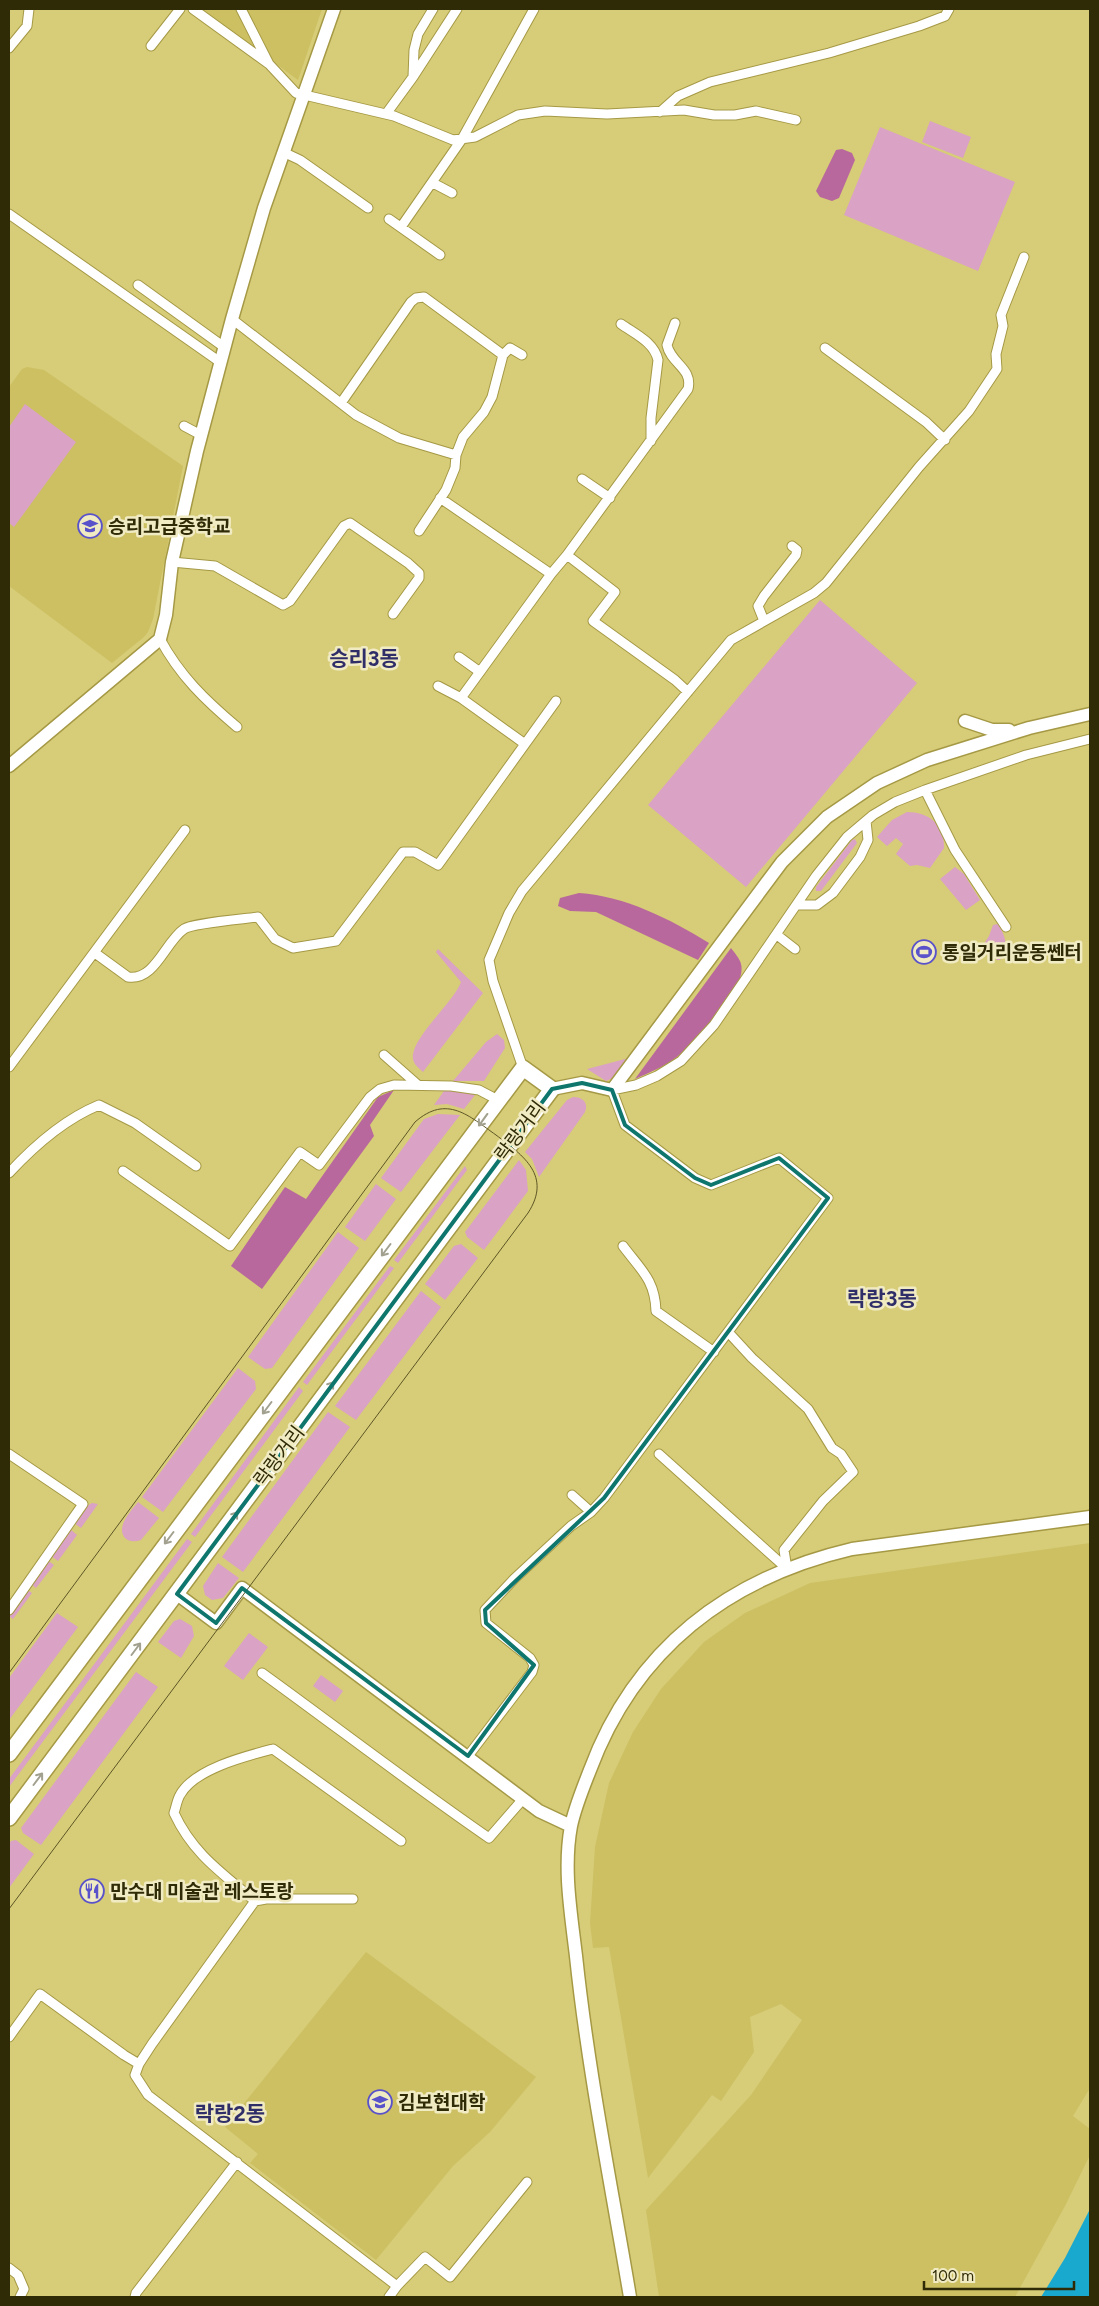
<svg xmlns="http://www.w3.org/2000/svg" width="1099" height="2306" font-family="Figtree,'Noto Sans KR',sans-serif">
<rect width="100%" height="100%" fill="#d7cc78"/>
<path fill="#cdc063" d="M200,9h122l-24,71z
M27,367l17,3 139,96 -30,153 -5,13 -4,5 -32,26 -103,-77v-199l13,-18z
M1090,1543v545l-17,28 17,13v26l-25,51 -50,91h-356l-13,-87 105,-115 51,-75 -21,-16 -31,13 4,35 -33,49 -9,-6 -64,83 -39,-231 -16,1 -3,-25 5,-76 14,-64 24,-51 28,-43 43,-47 41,-29 65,-30z
M366,1952l170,125 -46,55 -37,34 -77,94 -126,-97 8,-9 -33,-27z"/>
<path fill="#daa2c5" d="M930,121l41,16 -8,21 -41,-16z
M880,127l135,55 -37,89 -134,-56z
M25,404l51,38 -62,85 -5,-4v-96z
M820,600l97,83 -171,204 -98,-82z
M907,812c22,0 38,13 37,36l-14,20 -13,-3 -7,1 -14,-12 7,-10 -7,-6 -9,8 -10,-9 15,-17z
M855,839l2,4 -36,48h-5v-4l36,-47z
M955,867l9,7 16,26 -14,10 -26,-31z
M998,924c8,13 11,23 2,36h-3l-15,-13 7,-11 4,-11z
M438,949l45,44 -60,79c-4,-4 -9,-7 -10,-13 -3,-20 41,-57 48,-77l-25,-30z
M497,1034l7,6 1,8 -21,33h-31l33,-39z
M629,1058l-16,20 -7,3 -19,-12z
M444,1091h24l7,4 -11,14 -17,-5 -13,1z
M573,1097c9,0 16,5 12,15l-46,65 -7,-18 -7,-7 42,-52z
M438,1114l22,1 -59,77 -20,-14 43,-59z
M519,1160l7,10 2,21 -44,59 -17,-13 -2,-5z
M465,1166l2,4 -69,93 -4,-3z
M376,1184l20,15 -31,42 -20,-14z
M338,1232l21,16 -87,120 -7,1 -17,-12z
M461,1244l17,14 -33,42 -20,-16 29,-38z
M390,1266l4,2 -87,117 -4,-3z
M421,1291l20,16 -85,113 -21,-14z
M238,1368l17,13 1,8 -93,123 -21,-15z
M299,1387l4,4 -108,146 -4,-3z
M328,1412l22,15 -107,145 -21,-15z
M138,1502l21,16 -18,22c-6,2 -12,2 -16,-2 -10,-11 7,-28 13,-36z
M92,1503l6,1 -17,24 -7,-5 13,-17z
M70,1529l7,6 -19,26 -7,-5z
M187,1539l5,3 -183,245v-8z
M47,1560l7,5 -18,23 -6,-5z
M218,1563l21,15 -16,20 -11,2 -7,-5 -2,-9z
M26,1589l6,4 -19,26 -4,-3v-4z
M57,1613l21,14 -69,93v-42z
M180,1619l12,7 2,10 -13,22 -23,-16 16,-21z
M249,1633l19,14 -25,33 -19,-14z
M136,1672l22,15 -117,158 -18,-12 -2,-5z
M321,1675l22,16 -8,11 -22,-16z
M16,1840l18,14 -25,34v-44l2,-3z"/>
<path fill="#b8689c" d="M842,149l10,4 3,7 -16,38 -7,3 -12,-4 -4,-6 20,-41z
M579,893c46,3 91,26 130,50l-11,17 -102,-48 -26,-1 -12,-5 2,-8z
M731,948c3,4 9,11 10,16 7,25 -49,82 -68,96 -12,8 -25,13 -38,19z
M394,1090l-24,35 4,11 -112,153 -31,-23 54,-79 21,12 72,-102z"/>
<path fill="#1aa9ce" d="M1090,2209v88h-49l24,-39z"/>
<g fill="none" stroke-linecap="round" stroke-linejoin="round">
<g stroke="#a59945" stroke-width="11">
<path id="street" d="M193,9l76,55
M241,9l28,55 27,29 98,23 59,24 22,-3 43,-22 27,-4 62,3 77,-4 30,5h21l21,-4 40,9
M151,46l29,-37
M9,48l18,-22 2,-17
M413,77l44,-68
M660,112l18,-16 32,-14 119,-29 90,-27 26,-10 4,-7
M386,114l27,-37 1,-27 4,-16 15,-25
M283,152l17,8 68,48
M433,183l19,10
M9,214l211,148
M389,219l51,36
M401,227l61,-88 72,-130
M138,285l86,62
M232,319l124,96 43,23 57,17
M675,323l-8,22c4,19 26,23 21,44l-121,166 48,37 -22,29 82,59 13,12
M621,324c14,10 33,18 37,36l-7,58v23
M825,348l101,74 19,18
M503,355l7,-7 12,7
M341,403l70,-101 5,-4 8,-1 79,58 -11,42 -8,15 -21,25 -7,18 -1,13 -9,22 -27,41
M184,426l17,9
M582,479l28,19
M440,498l111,76
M172,562l43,4 68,39 7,-4 54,-75 6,-3 58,40 11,10v5l-26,36
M764,621l-6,-15 6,-10 32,-41 1,-5 -5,-4
M160,639c20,37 45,61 77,88
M459,657l21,15
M438,686l23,12 64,46
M461,698l90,-124 16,-19
M925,790l30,60 51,77
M798,905h19l16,-12 27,-36 8,-17 -2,-19
M777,935l18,14
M95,953l33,24c27,4 37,-35 56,-48 9,-6 60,-10 74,-12l17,22 18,9 43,-7 67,-89h12l23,13 118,-164
M384,1055l34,30
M9,1067l176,-237
M523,1068l-30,-87 -4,-21 20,-47 13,-22 209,-251 83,-47 12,-10 93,-116 50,-56 28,-42 -1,-15 7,-28 -2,-11 23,-58
M123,1171l107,75 70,-94 19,13 51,-68 10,-8 14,-4 57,1 28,4 19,10
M9,1173c25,-27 56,-54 90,-68l36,18 61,43
M623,1246c18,24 32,34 33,65l58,41
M729,1333l23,25 56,51 24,39 9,6 12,18 -30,29 -39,49 3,19
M9,1454l74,50 -74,106
M659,1454l126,113
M572,1495l19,17
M262,1673c76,55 150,112 227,165l34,-39
M468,1756l64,-84 2,-7 -4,-7 -44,-35 -1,-13 29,-31 57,-53 20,-14 13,-14 224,-300 -49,-40 -68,27 -16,-7 -70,-53 -13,-35 24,-5 21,-9 24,-15 33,-36 102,-149 31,-39 26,-22 22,-13 30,-12 101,-35 64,-16
M401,1841l-128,-92c-27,7 -79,20 -93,46 -3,5 -4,12 -6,18 19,41 48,60 81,88l-103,143 -13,20 -4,11 13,20 249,191 28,-29 25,20 77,-95
M255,1901l11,-2h87
M9,2037l31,-43 84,61 15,9
M9,2268l9,7 6,14 -4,8
M135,2297l1,-4 101,-131
M389,2297l8,-11"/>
</g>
<g stroke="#a59945" stroke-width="15">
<path id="secondary" d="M965,721l27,9h17
M9,766l151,-127 6,-24 6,-53 25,-111 35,-132 32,-111 70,-199
M552,1089l30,-6 30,7 170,-228 45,-45 50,-34 50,-23 102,-32 61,-14
M177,1594l39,29 26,-35 297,223 32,15
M630,2297c-19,-113 -42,-227 -54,-341 -5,-43 -13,-87 -5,-130 4,-19 12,-38 19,-56 45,-121 138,-192 262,-221l238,-32"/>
</g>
<g stroke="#a59945" stroke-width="18">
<path id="primary" d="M9,1754l514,-686 29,21 -543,729"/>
</g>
<use href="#street" stroke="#fff" stroke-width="9"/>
<use href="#secondary" stroke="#fff" stroke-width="12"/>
<use href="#primary" stroke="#fff" stroke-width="15"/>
<path stroke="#5d5625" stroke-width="1" d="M9,1673l406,-551c32,-28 54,-6 81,13 28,21 56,41 32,78l-519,696"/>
</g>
<defs><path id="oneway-shaft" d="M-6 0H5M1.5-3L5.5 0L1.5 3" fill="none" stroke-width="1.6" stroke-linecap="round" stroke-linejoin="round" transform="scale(1.25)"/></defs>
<g stroke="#a2a08f">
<use href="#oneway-shaft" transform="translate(483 1120) rotate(126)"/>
<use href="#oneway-shaft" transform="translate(386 1250) rotate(127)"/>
<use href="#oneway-shaft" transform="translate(329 1388) rotate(-53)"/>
<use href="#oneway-shaft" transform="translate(267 1408) rotate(127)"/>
<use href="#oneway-shaft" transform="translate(233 1518) rotate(-53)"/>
<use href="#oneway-shaft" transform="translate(169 1538) rotate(127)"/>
<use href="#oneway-shaft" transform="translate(136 1649) rotate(-53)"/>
<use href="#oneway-shaft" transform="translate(38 1779) rotate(-53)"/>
</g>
<path fill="none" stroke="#0f766e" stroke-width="4" stroke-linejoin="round" d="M582,1083l30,7 13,35 70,53 16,7 68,-27 49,40 -224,300 -119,112 1,13 48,42 -66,91 -226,-168 -26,35 -39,-29 375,-505z"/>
<defs>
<g id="school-ring" transform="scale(1.25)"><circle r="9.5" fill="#f1ebc3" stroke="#5a52ca" stroke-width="1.5"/><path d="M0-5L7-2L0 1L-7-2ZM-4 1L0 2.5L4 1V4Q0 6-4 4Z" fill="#5a52ca"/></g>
<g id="stadium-ring" transform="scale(1.25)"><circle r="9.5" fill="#f1ebc3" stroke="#5a52ca" stroke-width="1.5"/><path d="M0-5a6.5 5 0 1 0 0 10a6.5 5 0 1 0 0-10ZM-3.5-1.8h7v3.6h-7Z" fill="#5a52ca"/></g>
<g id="restaurant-ring" transform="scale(1.25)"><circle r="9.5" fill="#f1ebc3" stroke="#5a52ca" stroke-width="1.5"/><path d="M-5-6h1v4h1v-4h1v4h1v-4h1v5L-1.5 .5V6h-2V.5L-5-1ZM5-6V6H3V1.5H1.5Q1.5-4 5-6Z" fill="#5a52ca"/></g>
<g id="university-ring" transform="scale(1.25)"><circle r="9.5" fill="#f1ebc3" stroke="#5a52ca" stroke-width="1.5"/><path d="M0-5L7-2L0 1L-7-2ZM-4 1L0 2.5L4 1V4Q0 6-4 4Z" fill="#5a52ca"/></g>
</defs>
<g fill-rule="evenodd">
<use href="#school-ring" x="90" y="526"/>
<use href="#stadium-ring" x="924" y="952"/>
<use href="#restaurant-ring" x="92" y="1891"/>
<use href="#university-ring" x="380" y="2102"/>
</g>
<g text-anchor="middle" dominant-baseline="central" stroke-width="5" stroke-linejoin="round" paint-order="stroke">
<g font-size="19" font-weight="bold" fill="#302b07" stroke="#f1ebc3" text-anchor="start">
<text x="108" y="526">승리고급중학교</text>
<text x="942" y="952">통일거리운동쎈터</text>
<text x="110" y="1891">만수대 미술관 레스토랑</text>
<text x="398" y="2102">김보현대학</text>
</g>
<g font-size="19" fill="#302b07" stroke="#f1ebc3">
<text transform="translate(520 1131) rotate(-53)">락랑거리</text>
<text transform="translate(279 1456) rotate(-53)">락랑거리</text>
</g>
<g font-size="21" font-weight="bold" fill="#302e69" stroke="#f1ebc3">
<text x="364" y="658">승리3동</text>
<text x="882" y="1298">락랑3동</text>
<text x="230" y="2113">락랑2동</text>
</g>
</g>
<rect width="1099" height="2306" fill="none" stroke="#302b07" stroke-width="20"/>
<path d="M924 2281v8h150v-8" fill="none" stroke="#302b07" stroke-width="2.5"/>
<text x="932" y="2281" font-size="15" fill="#302b07" stroke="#f1ebc3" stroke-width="4" paint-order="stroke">100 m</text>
</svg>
